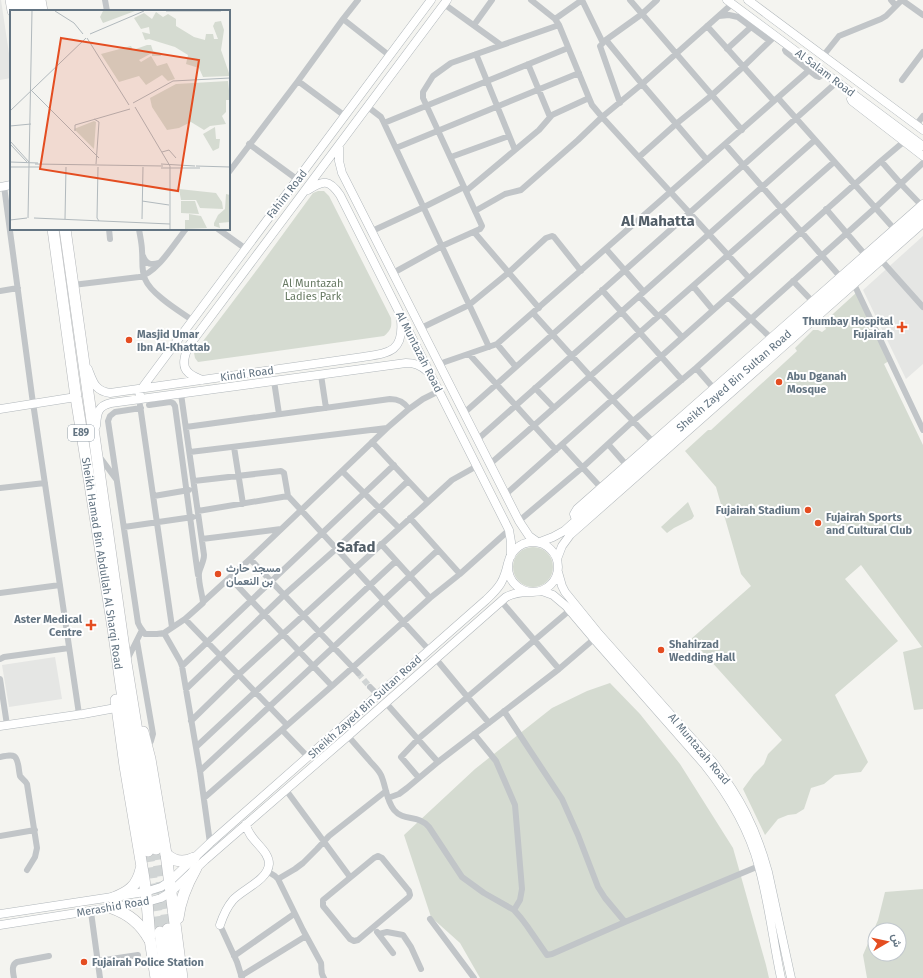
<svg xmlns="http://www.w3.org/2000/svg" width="923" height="978" font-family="'Fira Sans',Vazirmatn,sans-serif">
<rect width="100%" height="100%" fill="#f4f4f0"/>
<path fill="#e5e6e4" d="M0,0h1l10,67v11l-11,2z
M923,236v128l-17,15 -43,-89z
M55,657l7,42 -53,8 -7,-42z"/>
<path fill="#d5dbd1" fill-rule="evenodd" d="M318,191h6l5,5 62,122c1,9 0,12 -7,18l-186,26 -3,-4 -1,-5 65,-86 54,-74z
M856,293l33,68 -5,3 39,81v264l-9,1 -11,-58 19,-5 -61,-82 -16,14 53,62 -63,54 33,67 -7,10 -26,3 -11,9 -13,4 -7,21 -8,5 -8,1 -10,4 -13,16 -22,-46 11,-15 10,-10 4,-10 14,-14 -91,-101 60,-53 -10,-12 -25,-87 -31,-36 23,-21h3l86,-79 -2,-3 18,-18h5l4,2 4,-3 -3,-6z
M688,502l6,14 -2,3 -18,9 -7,5 -6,-6z
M513 567a20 20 0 1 1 40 0a20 20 0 1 1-40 0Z
M610,683l30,31 40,50 53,84 33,117 3,13h-289l-20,-35 -29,-26 -27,-82 71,-66 77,-61 35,-17z
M923,889v89h-56l-4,-23 15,-35 7,-28zM875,930h24v24h-24z"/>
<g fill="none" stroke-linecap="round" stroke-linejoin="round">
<path stroke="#d0d4d4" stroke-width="6" stroke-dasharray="6 3" stroke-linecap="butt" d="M358,673l12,14"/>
<path stroke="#d0d4d4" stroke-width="11" stroke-dasharray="11 5.5" stroke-linecap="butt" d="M156,849l12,80
M148,851l12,81"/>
<g stroke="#b1b7bb" stroke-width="9">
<path id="secondary" d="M727,0l196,146
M748,0l175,130
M854,94l-3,5 1,2 71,55
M339,145v16l3,12 177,348 10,15 7,5
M0,187l11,-2
M308,190c15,-10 21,-11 32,5l169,335 2,12v14
M88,369c5,13 7,22 22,24l253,-36c26,-4 41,-5 38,-37
M202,380c-4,-2 -11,-4 -14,-8 -7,-6 -3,-17 0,-25l259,-347
M139,399l1,-8 5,-7 286,-384
M0,409l76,-12
M96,426c1,-12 1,-20 15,-23l295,-40c9,0 14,2 21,8
M576,520l-2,-6 3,-5 346,-305
M508 567a25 25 0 1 1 50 0a25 25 0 1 1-50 0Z
M540,542l13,-5 11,-6 326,-288 33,-30
M557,559l5,-13 8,-11 353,-312
M558,572l4,14 3,6 34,42 113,127c28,36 44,67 56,111l23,106
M542,591l11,4 13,11 28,33 110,125c24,30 45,65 55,103 10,36 14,74 22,111
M0,726l83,-12 38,-7
M0,914l145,-22 16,-5 9,-6 40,-38 276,-243c14,-13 18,-19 22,-37
M0,925l147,-23 14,-4 10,-6 34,-32 143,-124 158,-139c8,-4 15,-5 24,-5
M220,925c3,-9 7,-18 13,-25 10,-11 35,-20 36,-36 0,-15 -21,-24 -23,-40"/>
</g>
<g stroke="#b4b7ba" stroke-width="12">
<g id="highway">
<path d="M11,0l2,11"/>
<path d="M21,0l2,11"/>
<path d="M31,0l2,11"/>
<path d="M40,0l2,11"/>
<path id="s1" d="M53,229l23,168 37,231 11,78 24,145"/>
<path d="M65,229l61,434 30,186"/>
<path d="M116,700l9,66 19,113 3,23 3,37 6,39"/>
<path d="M143,732l7,27 16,95 16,124"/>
<path d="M166,854c8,8 18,9 28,4"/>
<path d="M113,898c16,-6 24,-12 28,-29"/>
<path d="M112,908c17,6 29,16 37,31"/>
<path d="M178,918c2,-18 9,-34 18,-50"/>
<path d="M168,929l6,49"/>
<path d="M160,932l6,46"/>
</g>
</g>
<path stroke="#c1c5c8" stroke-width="6" d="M105,0l2,11
M358,0l-15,19 47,37
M531,0l24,19 4,6 30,73 3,7 10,12 147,161
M582,0l21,43 -3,3 20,57
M630,0l112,130
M891,0l5,6
M902,0l21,15
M444,4l57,41
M719,16l10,-1 9,2 32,24
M343,19l-45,62 47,35
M555,19l27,-19
M474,25l18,-25
M707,26l67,75
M606,40l36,44 65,76
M603,42l39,-28 15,-14
M788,46l-3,4 1,2 30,24 3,1 6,-4
M727,49l24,-22
M476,54l39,96
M823,56l16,-20 42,-17 5,-3 16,-16
M528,64l22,53
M902,80l21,-28
M778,98l118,133
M368,107l13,10 3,6 105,224
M384,123l184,-75
M916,125l7,-9
M249,144l49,36
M725,144l118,136
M396,148l183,-75
M451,157l58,-21
M639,157l37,-33 36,-29 31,-28 32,-31
M881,161l20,23 22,23
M229,172l69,-91
M4,186l28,210 47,318
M466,191l73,-61 13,-15 37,-17
M826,209l41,48
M475,211l30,-17 16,-4 57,-50 24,-23 40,-33 90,-80
M109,229l1,10
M139,229c1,7 3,15 3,22 1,9 -1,19 3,28 6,15 34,32 47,41
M218,229l28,20
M372,231l52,-24 40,-20
M474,232l65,76
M606,249l37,42
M143,256c3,9 9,9 16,7
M881,260l42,47
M393,273l49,-27 38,-17 2,-3 -59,-128v-6l10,-16 18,-13 108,-38
M793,281l21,22
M854,284l69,146
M73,285l66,-8c18,-4 35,-33 47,-48
M693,286l20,24
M602,290l80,90
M0,291l18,-3
M639,296l19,20
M728,297l45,43
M533,313l57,63 66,69
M661,314l21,23
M421,328l48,-23 39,-32 38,-35 6,-2 2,1 27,34
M497,344l19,23
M469,354l87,96
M439,364l58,-20 318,-279
M696,368l20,23
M321,375l5,33
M274,381l5,33
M535,388l19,20
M181,394l23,161c0,7 -4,12 -5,18 -1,9 3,20 4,29
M140,405l32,222
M149,405l21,-3 3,1 2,3 21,155 2,14
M141,408l-26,4 -5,4 -2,5 30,202 2,4 5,7h12l7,-1 21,-14 18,-16v-1l47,-43 137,-131 22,-19 14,-10 16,-8
M464,413l373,-331
M186,427l204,-28c9,0 14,3 19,10
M478,439l337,-299
M372,442l56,60
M608,444l21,24
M562,445l42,46
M234,447l9,57
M190,452l197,-24
M99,456l17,23
M490,464l344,-302
M342,471l57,57
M194,481l87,-10 3,2 4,23 13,14 128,140
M0,488l45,-5
M506,494l375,-333 26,-22
M154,496l35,-6
M198,511l90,-15
M410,518l50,56
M519,521l64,-54 50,-46 63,-53 151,-135 28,-25 48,-45
M124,527l69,-10
M202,539l79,-10
M381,544l49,54
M250,559l108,114
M230,578l102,108
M0,593l60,-8
M501,601l58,68
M185,619l102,106
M164,633l16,28 2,5 18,105 10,72
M137,641l16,93 -2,7 -4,6
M0,659l4,-2 65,-9
M436,659l53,64
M127,660l15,-30
M182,666l212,-201
M0,679l7,46
M370,687l8,8
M186,689l98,-94 52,-46 72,-68
M386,703l52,59
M504,711l58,88 16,36 20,52 7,11 20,24
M191,721l47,-46 190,-173 24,-22 25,-14
M282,730l26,27
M474,734l22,27 16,37 3,7 7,84 -2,11 -6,10 7,8 6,8 20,29 5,-1 73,-32 134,-56
M348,736c7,8 14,16 21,24 4,5 9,9 12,15 5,11 5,25 13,35 10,12 24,4 35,17l33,50 22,16 30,17
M196,747l200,-186
M0,757c15,-3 17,-3 19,13 0,1 1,6 1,6 2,3 5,4 7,8l10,64 -2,9 -8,13
M200,771l238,-221
M419,778l-18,-21 17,-18 152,-129
M286,790l64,87
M204,798l128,-112 98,-88 30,-24 49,-44
M388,798l11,-4 8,-6 31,-26 121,-93 35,-30
M0,836l35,-6
M378,856l4,2 27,33 1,4 -1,2 -51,43 -4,1 -4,-2 -27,-33v-6l51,-42z
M267,871l8,5 3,3 25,51 18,33c1,6 -1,10 3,15
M278,879l17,-10 8,-6 14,-14 12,-13 57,-45
M91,912l9,66
M430,919l44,59
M220,925l17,37 5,16
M377,932l16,21
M379,934l8,-2 16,3 8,12 10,22
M234,956l60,-42
M98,961l40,-6
M241,976l65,-40
M14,978c-1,-6 -3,-13 3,-16l32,-6"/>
<use href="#secondary" stroke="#fff" stroke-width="8"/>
<use href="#highway" stroke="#fff" stroke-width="11"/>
</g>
<g fill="#e44d21" stroke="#fff" stroke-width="1.5">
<path d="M900 321h4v4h4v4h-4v4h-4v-4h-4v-4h4z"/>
<circle cx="129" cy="340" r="4"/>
<circle cx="779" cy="382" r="4"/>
<circle cx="808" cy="510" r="4"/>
<circle cx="818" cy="523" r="4"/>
<circle cx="218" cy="574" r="4"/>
<path d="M89 619h4v4h4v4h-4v4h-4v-4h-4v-4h4z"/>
<circle cx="661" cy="650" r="4"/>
<circle cx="84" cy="962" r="4"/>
</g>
<g text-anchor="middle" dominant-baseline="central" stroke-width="4" stroke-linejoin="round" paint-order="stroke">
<rect fill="#fff" stroke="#929ea8" stroke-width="1" x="68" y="425" width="26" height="16" rx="3"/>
<g font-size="10" font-weight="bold" fill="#637482">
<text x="81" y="433">E89</text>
</g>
<g font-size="11" fill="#637482" stroke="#fff">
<text transform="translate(825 73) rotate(37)">Al Salam Road</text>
<text transform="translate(287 194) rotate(-52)">Fahim Road</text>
<text transform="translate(419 352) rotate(63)">Al Muntazah Road</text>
<text transform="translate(247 374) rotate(-8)">Kindi Road</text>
<text transform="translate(734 381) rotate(-41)">Sheikh Zayed Bin Sultan Road</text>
<text stroke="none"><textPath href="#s1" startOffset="338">Sheikh Hamad Bin Abdullah Al Sharqi Road</textPath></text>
<text transform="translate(365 707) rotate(-42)">Sheikh Zayed Bin Sultan Road</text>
<text transform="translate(699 749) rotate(50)">Al Muntazah Road</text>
<text transform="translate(113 907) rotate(-10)">Merashid Road</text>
</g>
<g font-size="11" fill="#677962" stroke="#fff">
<text x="313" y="283">Al Muntazah<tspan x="313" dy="13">Ladies Park</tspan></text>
</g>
<g font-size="11" font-weight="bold" fill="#637482" stroke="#fff" text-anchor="start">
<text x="893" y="321" text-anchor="end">Thumbay Hospital<tspan x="893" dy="13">Fujairah</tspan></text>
<text x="137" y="334">Masjid Umar<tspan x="137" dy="13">Ibn Al-Khattab</tspan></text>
<text x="787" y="376">Abu Dganah<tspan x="787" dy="13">Mosque</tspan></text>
<text x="800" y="510" text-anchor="end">Fujairah Stadium</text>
<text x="826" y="517">Fujairah Sports<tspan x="826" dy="13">and Cultural Club</tspan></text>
<text x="226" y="568">مسجد حارث<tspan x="226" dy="13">بن النعمان</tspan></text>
<text x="82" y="619" text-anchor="end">Aster Medical<tspan x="82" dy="13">Centre</tspan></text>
<text x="669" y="644">Shahirzad<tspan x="669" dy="13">Wedding Hall</tspan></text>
<text x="92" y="962">Fujairah Police Station</text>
</g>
<g font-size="15" font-weight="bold" fill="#515d67" stroke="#fff">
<text x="658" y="221">Al Mahatta</text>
<text x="356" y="547">Safad</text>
</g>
</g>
<g transform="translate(10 10)">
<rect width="220" height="220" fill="#f4f4f0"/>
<path d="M93,1h32l-32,12 -3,-6zM146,2l7,5 5,-3 8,5v7l18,11 11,3 1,-6h7l1,5h4l-5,-13 2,-4 6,-1 3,9 -3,20 9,26 -27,1 -4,-9 -13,-4 2,-9 -13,-8 -26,-8 -4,1 -3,-8 8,2 -1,-7 -8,2 -7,-11 10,-5 8,6zM137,35h4l2,6 8,2v3h-9v-3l-13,7 2,2 10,-6 6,10 10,-3 8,16 -7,2 -6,-6 -16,10 -7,-9 -20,6 -18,-28 30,-8 2,4zM218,71l2,19h-4v12l-4,4 4,8 -16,2 -6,4 -13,-8 -12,6 -12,2 -15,-23 -2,-9 26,-14zM84,111l2,1 -2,27 -20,-20zM205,117l1,12h4l-1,9 -6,3 -10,-17zM169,179l37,4 6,9 1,7 -23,-1 -4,-8h-15zM216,184l4,1v27l-11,1 1,5 -6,-2v-3l4,-8 7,-6zM171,191h14l4,13 -18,-1zM179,204l12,2 6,12 -22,1v-9h4z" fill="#d5dbd1"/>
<path fill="none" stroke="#b1b9bd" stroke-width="1" d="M45,1l19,12 9,11M156,1h55M80,24l54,-23M77,28l42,67M21,80l68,68M123,93l40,-22 57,-3M125,97l35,59v63M0,101l76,-73M84,109l5,3 -3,42M0,116l21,-2M65,121v-6l55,-16M0,131l19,21M0,134l17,18M152,142l7,-2 7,8M0,152l28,1M25,154l128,2M151,154l34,2M186,156l34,1M0,157h29M88,157l-1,51 2,3M151,158h39M132,191l27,4M18,208l4,-207M24,208l136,6M55,209l1,-52M132,209l1,-52M0,210l17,-2"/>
<path fill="#e44d21" fill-opacity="0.15" stroke="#e44d21" stroke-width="2" d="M51,28l138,22 -21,131 -138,-22z"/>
<rect width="220" height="220" fill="none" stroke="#637482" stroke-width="2"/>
</g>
<g transform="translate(887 942) rotate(81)"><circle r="19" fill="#ffffff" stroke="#c1c7cd"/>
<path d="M0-3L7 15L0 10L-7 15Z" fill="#e44d21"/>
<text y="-6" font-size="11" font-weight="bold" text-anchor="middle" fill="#637482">ش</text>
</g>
</svg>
